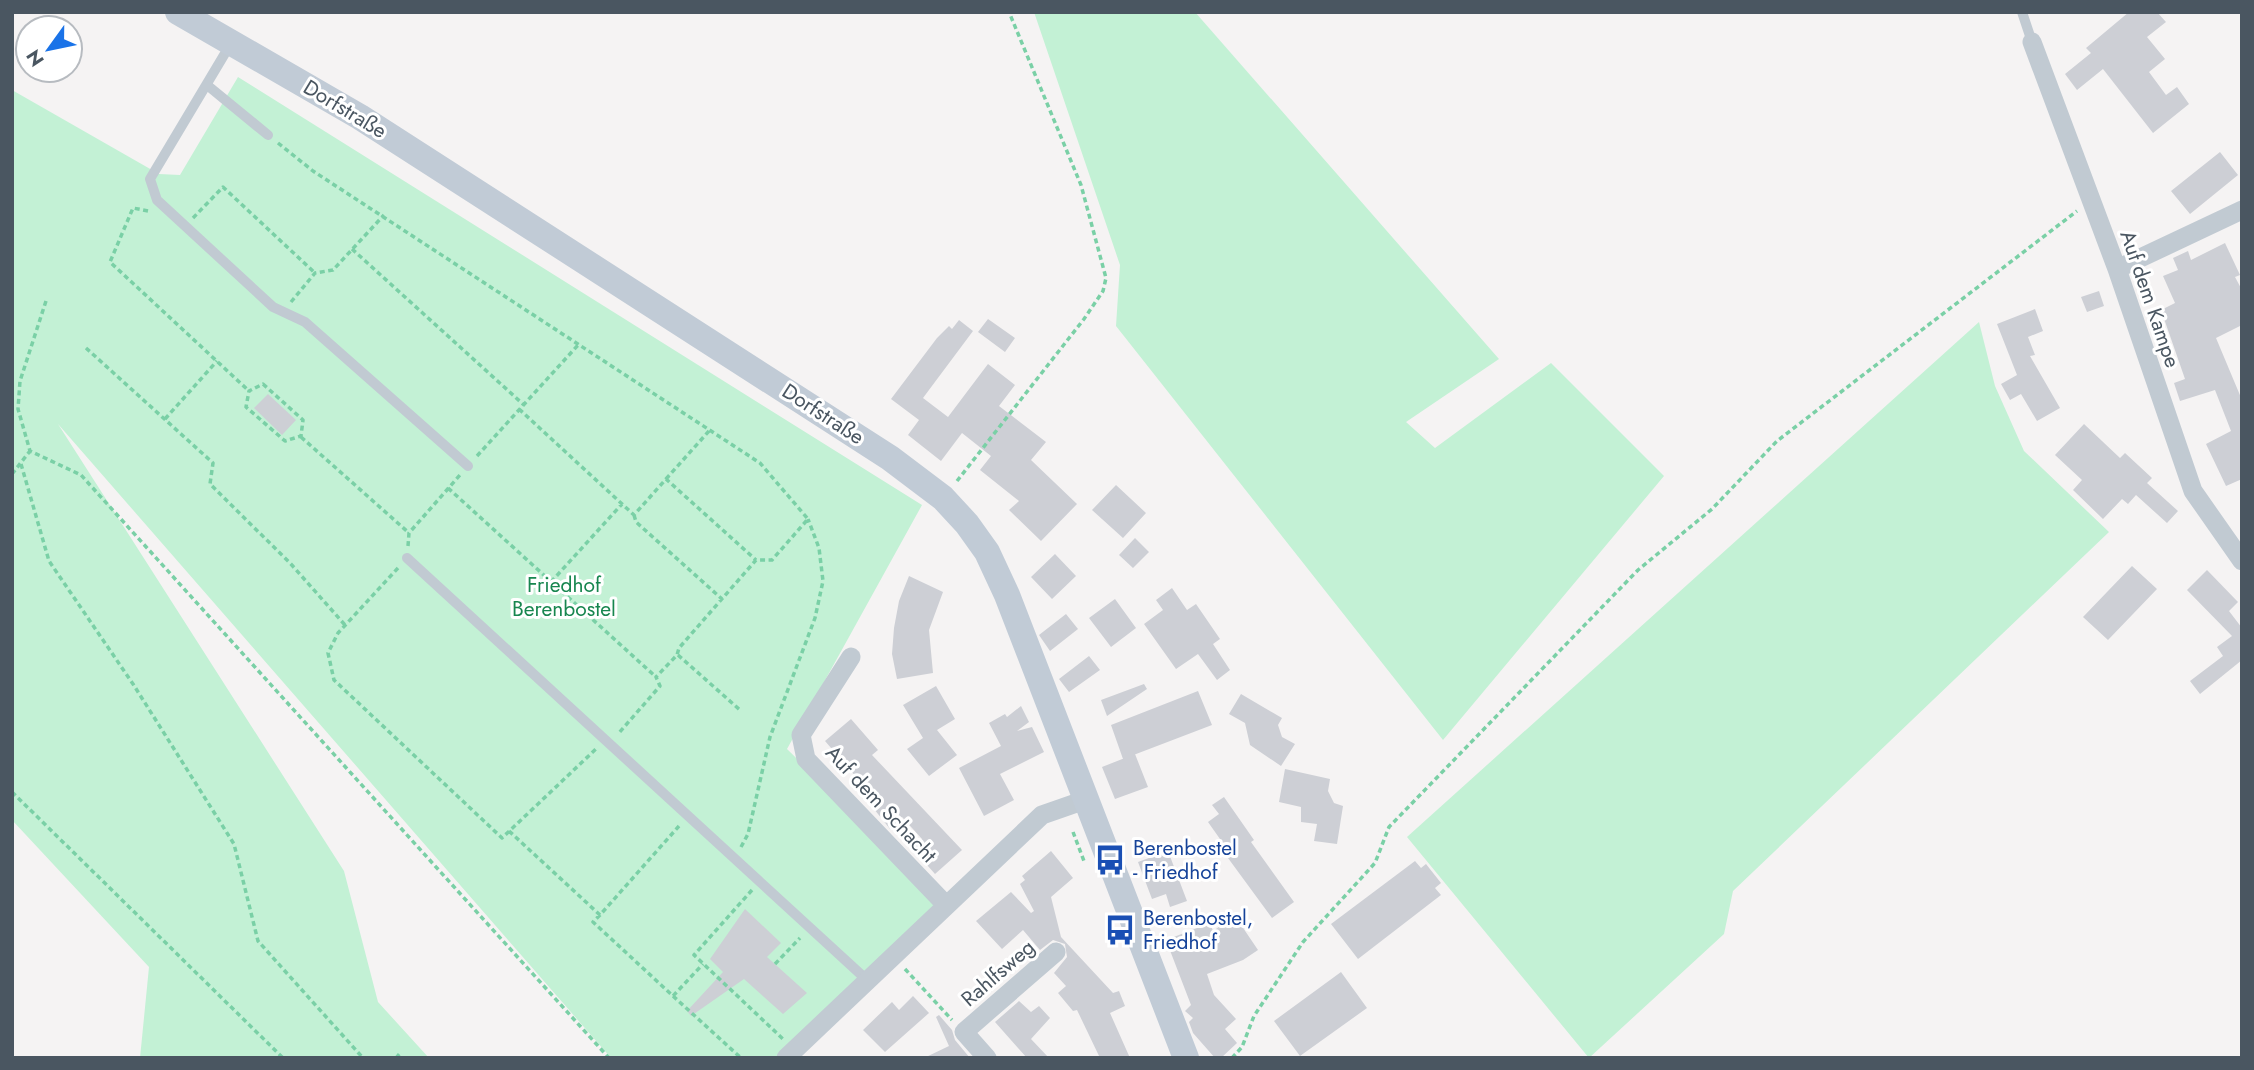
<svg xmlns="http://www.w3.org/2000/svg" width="2254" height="1070" font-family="Jost,sans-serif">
<rect width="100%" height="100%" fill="#f5f3f3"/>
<path fill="#c3f1d5" d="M1034,12h161l304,347 -93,63 29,26 116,-85 113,113 -221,264 -327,-414 4,-61z
M238,77l684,428 -135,244 159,156 -160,153h-175l-553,-634 286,447 34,131 51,56h-289l9,-91 -137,-147v-730l147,84 21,1z
M1979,322l16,64 29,65 85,81 -376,359 -9,43 -135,124 -182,-221z"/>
<path fill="#cdcfd5" d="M2129,12h28l9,10 -19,15 18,22 -16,13 17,23 11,-8 12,17 -36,29 -50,-64 -26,21 -12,-16 26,-21 -5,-5z
M2220,152l18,23 -48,39 -19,-23z
M2225,243l15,32 -5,2 7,13v35l-26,13 26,62v79l-16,7 -20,-42 25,-13 -16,-41 -35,11 -6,-18 11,-4 -24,-69 14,-7 -12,-27 15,-6 -5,-12 15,-7 3,9z
M2099,291l5,15 -17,6 -6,-15z
M2035,309l8,22 -15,6 7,18 -5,1 30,52 -23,13 -16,-27 -11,6 -9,-16 16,-9 -20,-51z
M988,319l27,19 -10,14 -27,-20z
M959,320l14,11 -50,67 25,19 40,-53 27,21 -16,21 47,36 -15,18 46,44 -36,37 -32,-31 10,-9 -39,-31 11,-14 -29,-23 -21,28 -33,-26 11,-15 -28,-21 46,-61 12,-12 3,3z
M268,394l28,26 -14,15 -28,-27z
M2084,424l36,34 5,-5 27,25 -5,5 31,28 -11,12 -31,-28 -8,9 -6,-5 -19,20 -30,-29 9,-10 -27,-25z
M1116,485l30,28 -23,25 -31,-28z
M1135,538l14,14 -16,16 -14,-13z
M1055,554l21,22 -24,23 -21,-22z
M2132,566l25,23 -49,51 -25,-23z
M2207,570l31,32 -9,9 13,17v32l-42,34 -10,-13 33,-25 -6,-9 15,-11 -45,-46z
M909,576l34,16 -14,38 4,43 -36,6 -5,-25 2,-26 5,-27z
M1172,588l15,22 9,-6 24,35 -7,5 17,26 -13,10 -19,-26 -22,15 -32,-45 19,-14 -7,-10z
M1115,599l21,29 -25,19 -22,-29z
M1066,614l12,15 -28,22 -11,-16z
M1089,656l11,14 -31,22 -10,-13z
M1144,684l3,5 -40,27 -6,-16z
M936,686l19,33 -18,11 20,25 -28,21 -22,-27 16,-11 -20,-33z
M1198,691l14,34 -89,34 -12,-34z
M1241,694l41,24 -4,7 4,12 13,7 -14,22 -31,-21 -5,-22 -16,-9z
M1021,706l8,16 -12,9 15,-4 12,25 -44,22 14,26 -30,16 -25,-48 42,-22 -12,-23 16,-9 2,3z
M851,719l27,31 -6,5 90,95 -27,24 -23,-26 10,-9 -20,-22 -12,12 -32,-40 5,-4 -38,-44z
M1135,754l13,33 -33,12 -13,-32z
M1285,769l45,10 -2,12 6,12 9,3 -6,38 -23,-3 3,-17 -16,-2v-15l-22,-5z
M1224,797l30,43 -3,2 43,60 -22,16 -44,-60 4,-2 -24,-34 11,-8 -7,-9z
M1051,851l22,27 -22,19 10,40 52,56 6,-2 6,15 -15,7 20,45h-30l-23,-48 -4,1 -15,-18 8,-7 -12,-13 13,-16 -2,-13 -12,-4 -13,10 -17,-20 -21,19 -26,-28 35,-29 20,21 3,-2 -14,-27 5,-4 -3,-4z
M1168,851l19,50 -17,6 -4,-13 -14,5 -14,-37z
M1415,861l6,7 5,-4 15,19 -6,5 6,7 -83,64 -27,-35z
M745,909l36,34 -14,14 40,36 -24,21 -39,-35 -53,37 -4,-5 36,-39 -13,-13z
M1235,916l23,34 -15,10 -36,14 7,21 22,24 -11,10 12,14 -16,15h-6l-22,-25 -4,-11 4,-4 -8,-7 6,-6 -25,-65 44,-17 3,8z
M1341,972l26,36 -67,48 -26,-35z
M913,996l16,17 -44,39 -22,-22 29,-28 7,8z
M1019,1001l12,11 8,-6 11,12 -19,21 18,19h-22l-32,-36z
M939,1015l13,15 3,10 15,18h-46l25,-12 -13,-29z"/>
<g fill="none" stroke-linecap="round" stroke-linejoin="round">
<path stroke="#7ad0a6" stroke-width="3.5" stroke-dasharray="5 3.5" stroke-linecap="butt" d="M278,143l35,28 447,292 48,56 -36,41h-16l-77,88 -2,7 -21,22 4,9 -42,48
M148,211l-15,-3 -23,54 139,129
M193,218l30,-31 92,86
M352,249l172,156
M46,301l-26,80 -2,28 12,42 51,24 528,583
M291,302l24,-29 18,-3 51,-55
M86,348l127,115 -3,21 80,79 55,62
M263,384l40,36 -2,16 -16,5 -39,-34 3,-16z
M519,409l115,106 32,-36 90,81
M165,419l52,-58
M301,437l108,96
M477,456l102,-112
M21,464l28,97 84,123 101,160 24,97 105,117
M12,474l18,-23
M666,479l43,-48
M957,481l127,-162 19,-28 3,-13 -25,-93 -72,-173
M448,488l208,189
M634,515l2,7 86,77
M408,546l1,-13 51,-58
M398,568l-60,65 -10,20 6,27 168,158 95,-90
M551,582l71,-78
M678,655l62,55
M12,792l271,266
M509,831l91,84 79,-89
M1073,832l11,29
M741,847l7,-13 22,-97 45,-119 8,-37 -4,-33 -11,-29
M752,890l-58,65 89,84
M600,915l-7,7 80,74 30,-32
M775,964l25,-26
M905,969l47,51
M673,996l68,62
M396,1058l5,-6
M1232,1058l10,-11 12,-31 49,-74 72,-79 14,-36 249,-257 74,-61 65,-68 300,-230"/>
<path stroke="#c1cad2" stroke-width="10" d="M2022,12l10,30
M230,45l-80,134 7,21 116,107 32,15 163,144
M207,85l61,50
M407,558l460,422"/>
<path stroke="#c1cad2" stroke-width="19" d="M2032,42l85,227 76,222 49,70
M2117,269l125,-59
M851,657l-50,78 5,24 140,146
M786,1058l256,-243 43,-15
M987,1058l-23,-26 92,-80"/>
<path stroke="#c1cbd6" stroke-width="26" d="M178,12l182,105 530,341 53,40 24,26 20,28 20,43 179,463"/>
</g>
<defs>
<g id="bus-bare" transform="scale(2.415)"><path d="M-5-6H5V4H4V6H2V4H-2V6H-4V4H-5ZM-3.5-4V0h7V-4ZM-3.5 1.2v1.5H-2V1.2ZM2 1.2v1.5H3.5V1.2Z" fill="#1a4fb4" stroke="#fff" stroke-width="2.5" paint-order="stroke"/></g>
</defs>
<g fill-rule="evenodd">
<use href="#bus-bare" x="1110" y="860"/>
<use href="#bus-bare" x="1120" y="930"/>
</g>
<g text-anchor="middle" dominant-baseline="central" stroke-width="6" stroke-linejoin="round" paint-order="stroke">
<g font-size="21" fill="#4a5661" stroke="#fff">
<text transform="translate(345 109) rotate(31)">Dorfstraße</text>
<text transform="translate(2150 299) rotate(71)">Auf dem Kampe</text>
<text transform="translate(823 414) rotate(33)">Dorfstraße</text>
<text transform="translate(881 804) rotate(47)">Auf dem Schacht</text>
<text transform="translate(998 973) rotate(-41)">Rahlfsweg</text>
</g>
<g font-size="21" fill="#17864f" stroke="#fff">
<text x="564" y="585">Friedhof<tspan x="564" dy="24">Berenbostel</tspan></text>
</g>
<g font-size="21" fill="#164399" stroke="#fff" text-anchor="start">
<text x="1133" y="848">Berenbostel<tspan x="1133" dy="24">- Friedhof</tspan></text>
<text x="1143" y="918">Berenbostel,<tspan x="1143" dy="24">Friedhof</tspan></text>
</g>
</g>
<rect width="2254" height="1070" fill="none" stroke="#4a5661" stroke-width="28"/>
<g transform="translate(49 49) rotate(237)"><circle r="33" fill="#ffffff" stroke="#b7bbc0" stroke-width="2"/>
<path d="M0-5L12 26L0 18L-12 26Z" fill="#1a73e8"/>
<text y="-10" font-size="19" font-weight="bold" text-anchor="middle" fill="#4a5661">N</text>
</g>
</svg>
